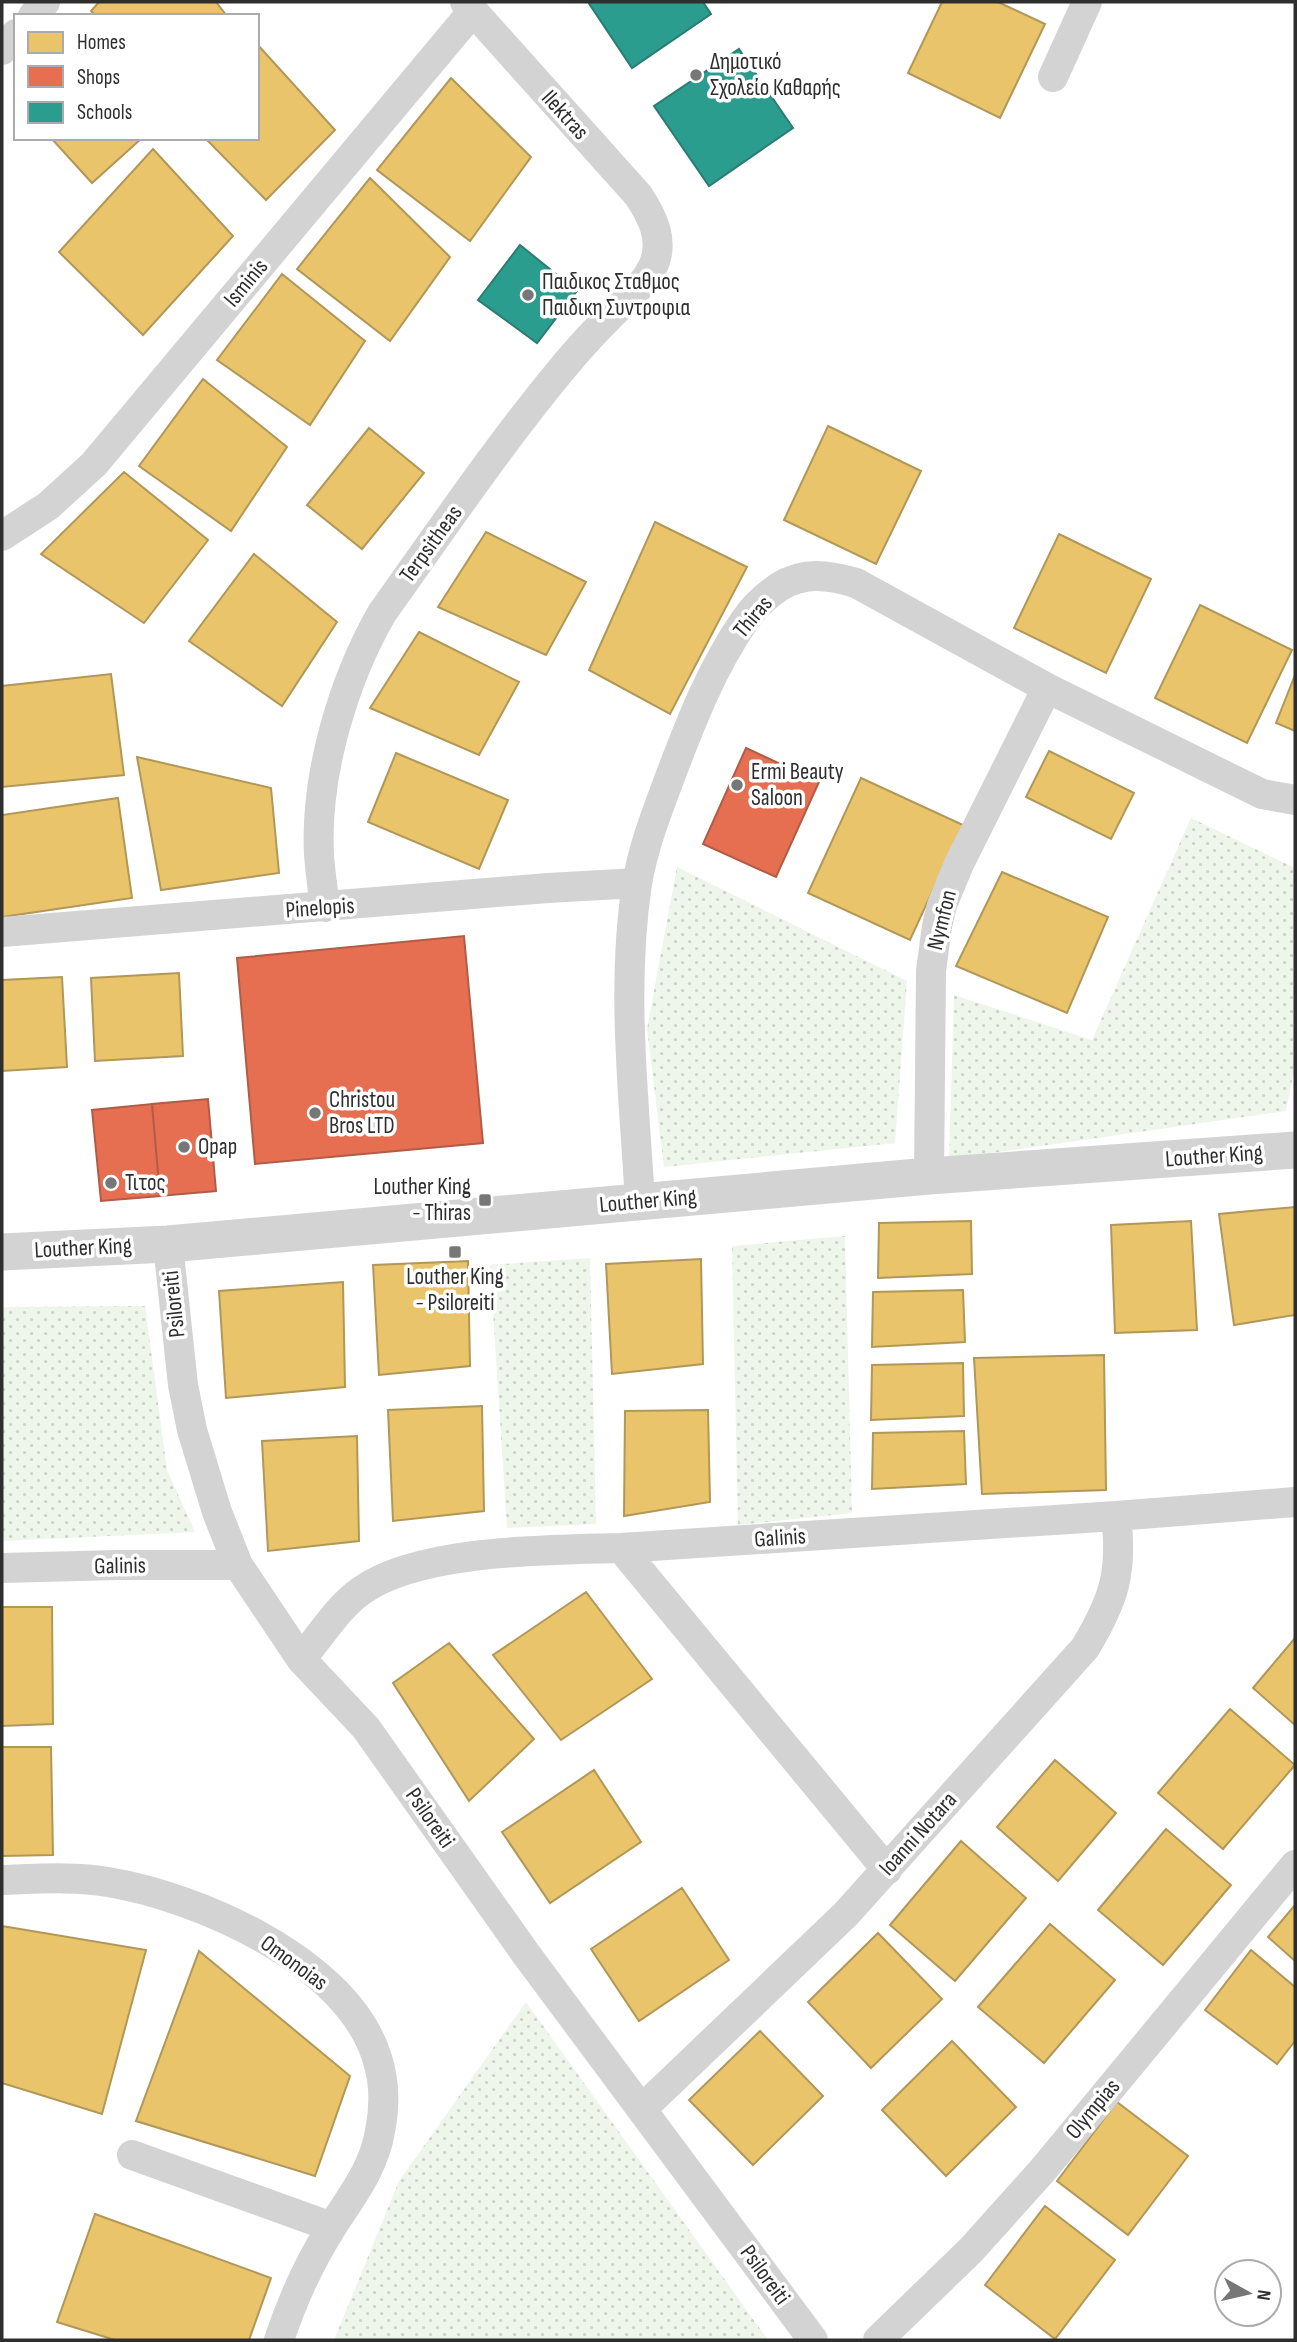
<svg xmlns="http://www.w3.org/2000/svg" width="1297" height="2342" font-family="'Sofia Sans Condensed',sans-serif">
<defs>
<pattern id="grass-dots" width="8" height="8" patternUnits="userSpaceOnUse" patternTransform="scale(1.75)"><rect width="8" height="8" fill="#eef5eb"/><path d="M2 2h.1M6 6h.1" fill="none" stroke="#ccd2ca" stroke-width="1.8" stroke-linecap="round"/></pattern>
</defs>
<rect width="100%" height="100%" fill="#fff"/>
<path fill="url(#grass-dots)" d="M1191,818l104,50v197l-9,46 -337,48 5,-164 138,45z
M677,867l230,114 -12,162 -231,24 -17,-138z
M845,1236l7,277 -114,12 -6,-279z
M590,1258l6,266 -89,4 -17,-263z
M145,1306l22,164 28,62 -193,9v-234z
M526,2002l242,338h-434l65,-159z"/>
<path fill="#e9c46a" stroke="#b19758" stroke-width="2" d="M99,2h117l11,14h-131l-5,-5z
M942,2h56l47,22 -45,94 -92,-45z
M257,44l78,86 -69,70 -61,-62h52z
M451,78l80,79 -61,84 -93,-71z
M51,138h91l-50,45z
M153,149l80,87 -90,99 -84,-83z
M370,178l80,79 -60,84 -93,-72z
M282,274l83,67 -55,84 -93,-65z
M203,379l84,68 -56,84 -92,-65z
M828,426l93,45 -45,93 -92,-44z
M369,428l55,45 -62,76 -55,-44z
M124,472l84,68 -64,83 -103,-69z
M655,522l92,45 -77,147 -81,-44z
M486,532l100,50 -40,73 -108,-48z
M1059,534l92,45 -45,94 -92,-45z
M254,554l83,68 -55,84 -93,-65z
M1200,605l92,45 -45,93 -92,-45z
M419,632l100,50 -40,73 -109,-47z
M111,674l13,101 -122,12v-101z
M1295,675v56l-19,-8z
M1049,751l85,42 -23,46 -85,-42z
M396,753l112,47 -29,69 -111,-47z
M137,757l134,31 8,85 -118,17z
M861,778l102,47 -53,115 -102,-47z
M118,798l14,100 -130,19v-102z
M1002,872l106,45 -41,96 -111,-47z
M179,973l4,83 -88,5 -4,-83z
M62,977l5,90 -65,4v-91z
M1295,1207v108l-61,10 -15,-111z
M971,1221l1,53 -94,4 1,-55z
M1191,1221l6,109 -82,3 -4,-108z
M701,1259l2,105 -91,10 -6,-110z
M468,1261l2,105 -91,9 -6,-110z
M343,1282l2,105 -119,11 -7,-107z
M963,1290l2,52 -93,5 1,-55z
M1104,1355l2,135 -124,4 -8,-136z
M963,1363l1,53 -93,4 1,-55z
M482,1406l2,105 -91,10 -5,-111z
M708,1410l2,92 -86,14 1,-105z
M964,1431l2,53 -94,5 1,-56z
M357,1436l2,105 -91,10 -6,-110z
M586,1592l66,87 -91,61 -68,-85z
M2,1607h50l1,117 -51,2z
M1295,1638v87l-42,-37z
M449,1643l85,96 -65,62 -76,-118z
M1230,1709l65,56 -72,84 -65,-56z
M2,1747h49l2,108 -51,1z
M1055,1760l61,53 -58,68 -61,-54z
M594,1770l47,72 -91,61 -48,-71z
M1166,1829l65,56 -68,80 -65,-55z
M961,1841l65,57 -71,83 -65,-56z
M682,1888l47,72 -90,61 -48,-72z
M1295,1905v56l-27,-24z
M1050,1924l65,56 -71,83 -66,-56z
M2,1926l144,24 -44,164 -100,-31z
M878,1933l64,66 -71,69 -63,-66z
M1251,1950l44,37v54l-18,23 -72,-54z
M199,1951l151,125 -35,100 -179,-55z
M760,2031l63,65 -70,69 -64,-65z
M952,2041l64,66 -70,69 -64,-66z
M1117,2102l71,54 -60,79 -71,-54z
M1045,2206l70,54 -60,79 -70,-54z
M95,2214l176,64 -22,62h-134l-58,-18z"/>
<path fill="#e76f51" stroke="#b05c46" stroke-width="2" d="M746,748l73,34 -43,95 -73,-33z
M464,936l19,207 -228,21 -18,-206z
M208,1099l8,92 -56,5 -8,-92z
M152,1104l8,92 -59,5 -9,-91z"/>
<path fill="#2a9d8f" stroke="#2b7c72" stroke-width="2" d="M588,2h115l8,12 -79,54z
M739,49l54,79 -84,58 -55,-80z
M520,245l57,46 -40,52 -59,-43z"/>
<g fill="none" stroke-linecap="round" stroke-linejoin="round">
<path stroke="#d3d3d3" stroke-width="30" d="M33,16l12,-14
M2,50l14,-16
M1053,77l34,-75
M2,536l46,-30 46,-42 379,-453
M325,907c-2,-17 -5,-35 -6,-53 -4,-79 24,-173 63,-241 60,-84 118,-170 184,-249 15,-18 31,-35 47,-51 14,-15 33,-29 41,-49 10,-25 -2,-48 -16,-69l-173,-193
M2,932l546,-44 89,-5
M929,1176l2,-205 6,-45 5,-21 17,-41 88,-176
M640,1202c-6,-106 -19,-213 -3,-318 6,-37 20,-72 33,-107 20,-53 42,-110 75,-157 9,-13 21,-24 34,-33 25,-16 50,-12 77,-4l191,105 215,106 33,6
M168,1244l15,141 9,45 25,82 21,53 63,94 65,69 160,226 287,386
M621,1548l266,322
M2,1568l116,-3h120
M301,1659c19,-22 36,-51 60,-68 57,-42 189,-41 260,-43l495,-32 179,-14
M2,1880c35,-1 71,-4 106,2 91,15 240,80 269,176 8,24 8,48 3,73 -6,38 -30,67 -50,99 -22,35 -38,71 -51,110
M642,2109l204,-195 239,-266c29,-48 38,-76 31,-132
M132,2155l200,72
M878,2340l93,-90 71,-79 253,-306"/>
<path stroke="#d3d3d3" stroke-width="37" d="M2,1252l166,-8 761,-68 366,-26"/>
</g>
<g fill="#777" stroke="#fff" stroke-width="2.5">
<circle cx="696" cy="75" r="7"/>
<circle cx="528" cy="295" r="7"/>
<circle cx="737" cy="785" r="7"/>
<circle cx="315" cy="1113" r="7"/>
<circle cx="184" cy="1147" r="7"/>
<circle cx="111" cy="1183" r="7"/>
<rect x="478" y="1193" width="14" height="14" rx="3.5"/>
<rect x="448" y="1245" width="14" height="14" rx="3.5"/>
</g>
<g text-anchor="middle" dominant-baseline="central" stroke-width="7" stroke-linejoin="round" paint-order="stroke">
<g font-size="23" fill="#2e2e2e" stroke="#fff" text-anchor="start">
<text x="710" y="62">Δημοτικό<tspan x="710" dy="26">Σχολείο Καθαρής</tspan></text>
<text x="542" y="282">Παιδικος Σταθμος<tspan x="542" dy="26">Παιδικη Συντροφια</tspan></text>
<text x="751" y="772">Ermi Beauty<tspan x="751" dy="26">Saloon</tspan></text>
<text x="329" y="1100">Christou<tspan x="329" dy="26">Bros LTD</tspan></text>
<text x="198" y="1147">Opap</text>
<text x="125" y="1183">Τιτος</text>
<text x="471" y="1187" text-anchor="end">Louther King<tspan x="471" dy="26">- Thiras</tspan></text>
<text x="455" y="1277" text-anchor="middle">Louther King<tspan x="455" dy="26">- Psiloreiti</tspan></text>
</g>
<g font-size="23" fill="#2e2e2e" stroke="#fff">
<text transform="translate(565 115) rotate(48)">Ilektras</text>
<text transform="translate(246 283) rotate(-50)">Isminis</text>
<text transform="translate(431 544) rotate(-54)">Terpsitheas</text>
<text transform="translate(753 617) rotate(-50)">Thiras</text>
<text transform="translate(320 908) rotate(-4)">Pinelopis</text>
<text transform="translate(942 920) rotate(-76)">Nymfon</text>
<text transform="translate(1214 1156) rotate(-4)">Louther King</text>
<text transform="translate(648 1201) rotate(-5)">Louther King</text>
<text transform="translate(83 1248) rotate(-3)">Louther King</text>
<text transform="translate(174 1304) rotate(-96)">Psiloreiti</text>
<text transform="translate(780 1538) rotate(-4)">Galinis</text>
<text transform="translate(120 1566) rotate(-1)">Galinis</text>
<text transform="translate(430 1818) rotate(55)">Psiloreiti</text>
<text transform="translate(918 1834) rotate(-48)">Ioanni Notara</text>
<text transform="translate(294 1963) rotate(36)">Omonoias</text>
<text transform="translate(1093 2109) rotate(-50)">Olympias</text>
<text transform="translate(765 2275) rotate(54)">Psiloreiti</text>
</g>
</g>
<rect width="1297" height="2342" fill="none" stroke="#2e2e2e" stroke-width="7"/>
<rect x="14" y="14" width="245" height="126" fill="#ffffff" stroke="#ababab" stroke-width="2"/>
<rect x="28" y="32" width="35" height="21" fill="#e9c46a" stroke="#ababab" stroke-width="2"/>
<text x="77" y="49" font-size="21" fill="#2e2e2e">Homes</text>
<rect x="28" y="66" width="35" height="21" fill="#e76f51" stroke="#ababab" stroke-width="2"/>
<text x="77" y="84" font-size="21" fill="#2e2e2e">Shops</text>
<rect x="28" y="102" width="35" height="21" fill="#2a9d8f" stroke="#ababab" stroke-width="2"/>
<text x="77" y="119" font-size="21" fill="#2e2e2e">Schools</text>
<g transform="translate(1248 2293) rotate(98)"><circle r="33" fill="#ffffff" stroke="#ababab" stroke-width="2"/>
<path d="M0-5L12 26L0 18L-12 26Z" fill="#777777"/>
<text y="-10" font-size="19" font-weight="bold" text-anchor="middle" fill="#2e2e2e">N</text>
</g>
</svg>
